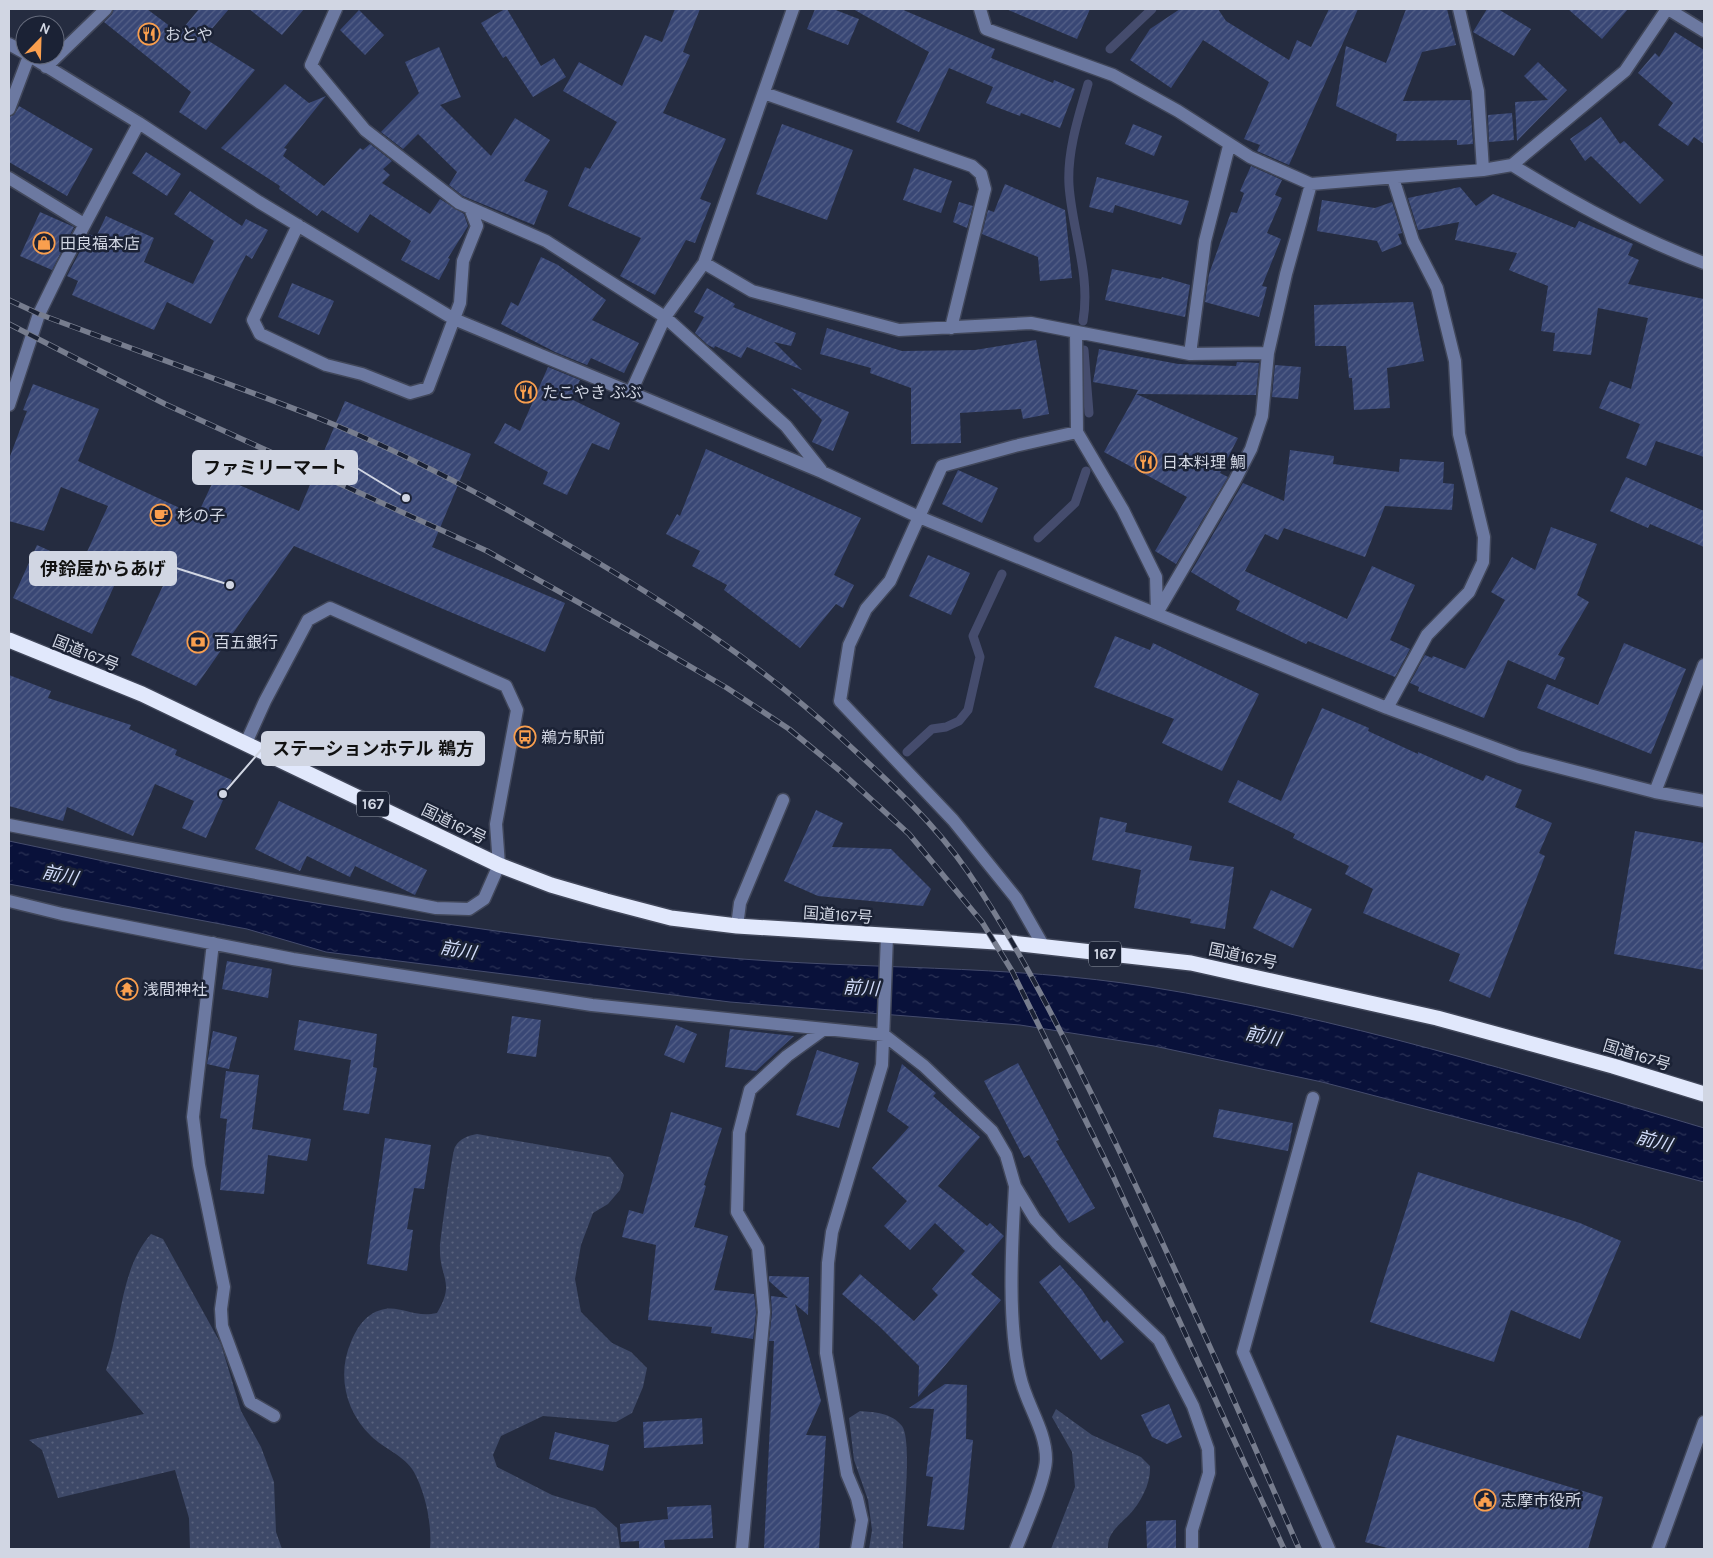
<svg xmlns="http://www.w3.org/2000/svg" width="1713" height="1558" font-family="Karla,'Noto Sans JP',sans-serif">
<defs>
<pattern id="grass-dots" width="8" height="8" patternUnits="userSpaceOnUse" patternTransform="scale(1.25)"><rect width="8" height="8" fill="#3e4968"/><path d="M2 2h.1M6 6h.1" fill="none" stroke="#59627d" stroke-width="1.8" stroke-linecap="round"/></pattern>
<pattern id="water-ripples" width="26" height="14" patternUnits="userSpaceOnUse" patternTransform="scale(1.25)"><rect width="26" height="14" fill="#09113a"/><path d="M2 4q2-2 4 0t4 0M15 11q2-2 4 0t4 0" fill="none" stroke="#2c3356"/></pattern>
<pattern id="building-hatch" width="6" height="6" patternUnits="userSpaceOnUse" patternTransform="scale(1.25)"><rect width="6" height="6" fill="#394775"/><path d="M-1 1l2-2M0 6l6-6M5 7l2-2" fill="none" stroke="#556188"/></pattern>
</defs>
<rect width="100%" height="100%" fill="#252c40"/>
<path fill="url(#grass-dots)" d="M477,1134l133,23 14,18 -4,15 -12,14 -15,9 -12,32 -6,34 6,33 31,31 19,9 16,16 -4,19 -11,26 -16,9 -73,-6 -42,20 -8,19 4,12 55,28 43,13 22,20 3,21h-190c2,-24 -4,-55 -16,-77 -9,-16 -31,-24 -43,-36 -26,-25 -34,-62 -20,-94 6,-15 16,-30 34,-33 16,-3 30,9 52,4 19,-31 2,-35 3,-66 1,-11 12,-95 15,-100 5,-9 13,-11 22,-13z
M151,1234l12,5 58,105 20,67 20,36 13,35 2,50 6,17h-92l-1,-31 -14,-48 -117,28 -16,-48 -13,-10 115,-26 -38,-44c16,-44 13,-100 45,-136z
M1056,1409l36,26 49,22 9,9c1,17 -9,36 -21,49 -10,10 -22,18 -21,34h-57l24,-62 -3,-35 -20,-35z
M860,1411c14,1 32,2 42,15 11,15 0,100 1,123h-34l3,-19 -4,-30 -14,-40 -5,-42z"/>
<path fill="url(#water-ripples)" stroke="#454c6d" d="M9,841c96,20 192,42 289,59 139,24 280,44 420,57 144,13 289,7 432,30 189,30 372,87 554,141v54l-382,-100 -168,-36 -134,-21 -290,-23 -404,-50 -79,-23 -238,-45z"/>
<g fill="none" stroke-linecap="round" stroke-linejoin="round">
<path stroke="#454c6d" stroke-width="9" d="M1110,49l42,-40
M1083,321c8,-47 -11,-90 -14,-136 -2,-34 10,-70 19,-101
M1084,350l5,63
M1038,538l37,-35 11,-32
M907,752l25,-23 14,-2 13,-6 9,-11 12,-53 -7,-21 29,-62"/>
</g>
<path fill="url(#building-hatch)" d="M114,9h33l32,24 20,-24h30l-25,29 51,32 -49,60 -27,-18 12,-20 -87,-70 8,-8z
M249,9h55l-22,26z
M505,9h2l34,57 13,-8 12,19 -33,20 -27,-41 -3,2 -22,-35z
M675,9h25l-17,43 7,3 -27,58 63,26 -26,60 11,4 -16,40 -9,-3 -31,55 -35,-19 21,-38 -73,-32 17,-39 5,2 27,-47 -54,-31 16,-29 43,24 23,-51 17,7z
M815,9h18l26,10 -11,26 -41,-16z
M853,9h48l94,40 -4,9 62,25 1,-3 21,9 -15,39 -39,-15 -1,3 -34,-13 7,-16 -44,-19 -30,64 -23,-10 33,-70z
M1006,9h84l-13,30z
M1180,9h38l8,12 63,39 8,-20 14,7 18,-38h29l-69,156 -32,-14 3,-6 -16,-6 25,-57 -66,-42 -32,48 -41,-28 20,-31z
M1406,9h41l9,36 -34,7 -19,49 67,-1 3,44 -16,1v-5l-61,1 1,-7 -61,-28 10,-60 40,17z
M1487,9h11l33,20 -17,27 -41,-24z
M1568,9h60l-26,30z
M359,10l25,25 -19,20 -25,-25z
M1675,32l29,18v94l-10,-7 -6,9 -30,-21 15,-22 -35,-30 17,-20 4,4z
M439,47l22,50 -21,8 51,51 24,-38 35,22 -26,41 24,10 -14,34 -71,-29 -14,-11 8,-13 -39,-38 -15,15 -22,-17 38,-39 -14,-31z
M1538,62l29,28 -50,51 -2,-39 33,-2 -24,-24z
M285,84l24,19 17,-7 -42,52 3,1 -4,7 41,30 36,-38 3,2 7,-6 22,17 -9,8 7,6 -8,8 48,31 10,-15 24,15 4,12 -20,32 2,1 -11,21 -38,-20 10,-19 -41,-27 -12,19 -36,-23 -5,6 -38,-27 1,-3 -59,-38z
M19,106l74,43 -26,47 -58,-34v-45l5,-2z
M1512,113l2,27 -25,2 -1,-27z
M1601,117l19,27 4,-3 40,39 -24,24 -49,-48 -6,5 -15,-22z
M782,124l71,26 -26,70 -71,-26z
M1133,124l29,12 -8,20 -29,-12z
M146,152l35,22 -14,22 -35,-23z
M1251,166l31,14 -7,15 7,3 -15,35 14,6 -19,47 5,1 -8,30 -54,-15 4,-28 22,-62 6,1 7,-20 -4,-2z
M914,168l38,13 -11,32 -38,-13z
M1097,177l92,24 -8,24 -66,-20 -2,8 -24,-6z
M1005,184l60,26 7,68 -32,3 -2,-24 -56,-23 6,-24 6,2z
M1460,187l16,19 17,-12 82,34 4,-7 54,23 -5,11 11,5 -11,24 76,15v158l-48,-16 -10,25 -20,-8 14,-34 -41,-16 11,-27 21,8 17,-71 -50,-10 -7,47 -38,-4 2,-18 -14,-2 7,-45 -39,-16 8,-17 -62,-13 4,-18 -41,8 -10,-32z
M190,191l52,35 4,-7 22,11 -16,29 -6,-4 -35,69 -44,-22 -13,28 -82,-35 6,-14 -11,-5 22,-42 7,3 10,-21 48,22 -10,24 49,22 21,-43 -40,-27z
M1322,200l53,8 17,-6 10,31 -4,1 4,10 -20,8 -5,-11 -60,-10z
M959,202l14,4 -6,22 -14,-6z
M40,212l34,15 -22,43 -32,-14z
M541,257l17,8 48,35 -14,20 47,23 -15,30 -33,-15 -4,7 -32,-13 -54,-28 10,-22 7,4z
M1112,269l49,10 1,-2 28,8 -5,32 -80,-17z
M292,283l42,18 -15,34 -41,-18z
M707,288l28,16 -2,3 63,26 -5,13 -17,-4 28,28 -55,-23 -6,11 -26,-12 -1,2 -6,-3 -13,-12 9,-16 -10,-5z
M1413,302l11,59 -37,7 3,40 -36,2 -2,-32h-3l-3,-32h-31l-1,-41z
M827,328l75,23 73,-1 61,-10 13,74 -26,5 -2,-10 -61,4 1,30 -50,1v-56l-41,-15 1,-5 -51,-14z
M1099,349l79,15 58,2 1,-4 22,1 -3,32 -120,-1 2,-4 -45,-8z
M1275,365l26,2 -3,32 -26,-2z
M548,367l32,13 -9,19 49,24 -11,27 -17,-7 -25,52 -24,-11 5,-12 -54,-29 11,-20 15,8z
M33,384l66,25 -21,52 119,55 19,-41 83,36 46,-110 126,53 -39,93 133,56 -20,49 -251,-106 -98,140 -65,-31 35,-76 -40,-19 -34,74 -79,-36 24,-53 44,20 27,-59 -47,-19 -17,44 -35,-10v-62l18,-48 -4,-1z
M791,388l58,24 -16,39 -21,-9 10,-22z
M1136,394l102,44 -18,35 8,4 -52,87 -21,-13 32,-54 -83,-45z
M706,449l155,69 -27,57 20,10 -11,23 -7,-4 -36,44 -76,-58 3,-5 -35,-19 8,-15 -34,-17 11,-20 3,2z
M1290,450l44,6 -1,8 66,8 1,-13 44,3 -1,21 11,1 -2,26 -67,-4 -20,51 -81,-29 -6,12 -13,-6 -20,37 102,48 25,-53 43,19 -25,55 20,9 -15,28 -87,-36 -2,3 -70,-34 4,-9 -49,-29 52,-89 41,18z
M958,470l40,18 -16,35 -40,-19z
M1626,477l78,34v36l-54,-23 -2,4 -38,-17z
M1551,527l46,17 -20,51 12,7 -31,53 7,3 -10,22 -47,-20 -24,58 -66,-27 1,-4 -9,-4 15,-28 7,3 1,-2 32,13 40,-69 -14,-8 21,-35 23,13z
M928,555l42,18 -19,42 -42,-19z
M1115,636l35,14 3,-7 106,51 -37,77 -60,-28 12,-24 -80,-32z
M1624,643l62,26 -35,85 -114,-46 10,-24 51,21z
M9,675l42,16 -3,7 83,27 -2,4 48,21 -2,5 57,25 -26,58 -24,-10 12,-27 -39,-17 -22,52 -66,-29 -4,14 -54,-15z
M1322,708l47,20 -1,3 50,23v-2l65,29 3,-6 36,15 -7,17 37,16 -13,30 6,3 -55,142 -41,-17 11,-27 -97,-41 10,-24 -28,-15 4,-8 -56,-28 2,-4 -67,-32 10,-22 43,21z
M279,801l148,69 -12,25 -60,-29 -5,11 -43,-21 -7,15 -45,-22z
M816,810l27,13 -11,24 59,2 40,40 -8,17 -105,-10 -34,-15z
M1100,817l27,6 -2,9 67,14 -3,14 45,7 -9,62 -35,-6 1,-4 -57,-11 7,-38 -49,-10z
M1635,831l69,12v127l-90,-16z
M1271,890l41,19 -19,39 -40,-20z
M227,961l45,8 -4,29 -46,-9z
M512,1016l29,4 -5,37 -29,-4z
M299,1020l78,14 -4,33 4,1 -8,46 -26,-4 8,-50 -57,-10z
M676,1025l21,9 -13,29 -20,-8z
M730,1029l64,7 -38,35 -31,-4z
M213,1031l24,6 -8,32 -22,-5z
M817,1050l42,13 -20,65 -43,-13z
M1018,1063l41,77 -3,1 39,67 -26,15 -40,-68 -5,3 -40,-77z
M902,1064l34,29 -3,3 47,41 -42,49 49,40 3,-3 14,13 -33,38 30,26 -83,97 1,-31 -39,-39 -38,-33 18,-20 54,47 24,-26 -6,-6 33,-38 -30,-28 -25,27 -26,-24 23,-25 -35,-33 37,-41 -22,-16z
M226,1071l33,4 -7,54 59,10 -4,22 -39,-6 -4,39 -44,-4 7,-71 -7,-1z
M1219,1109l74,14 -5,28 -75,-14z
M671,1112l51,16 -18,57 2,1 -12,41 34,9 -14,54 40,4 2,18 -3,27 -42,-6 1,-6 -64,-7 8,-75 -34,-8 7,-27 14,4z
M385,1138l46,7 -7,44 -10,-1 -7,41 6,1 -6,41 -40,-7z
M1418,1172l162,51 41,18 -41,98 -69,-29 -17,52 -124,-40z
M1060,1265l22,25 22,33 3,-3 17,22 -23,18 -62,-78z
M769,1276l40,1 -1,38 -13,-11 26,97 -15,34 20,1 -7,113h-55l10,-208h-5l3,-28 -1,-17 17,2 -19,-17z
M945,1384l22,1 -1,54 7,1 -9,90 -37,-4 6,-49 -7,-1 8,-67 -25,-1z
M1169,1404l13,33 -15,7 -15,-7 -11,-22z
M702,1418l1,26 -59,4 -1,-26z
M555,1432l54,13 -6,26 -54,-12z
M1397,1435l206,62 -15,52h-197l-26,-7z
M711,1505l2,33 -49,2 1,9h-26v-8l-18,1 -1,-18 48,-5 -1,-12z
M1176,1520v29h-29l-1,-28z"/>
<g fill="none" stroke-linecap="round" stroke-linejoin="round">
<g stroke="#41475a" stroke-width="15">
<path id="minor" d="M336,9l-25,56 54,65 94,73 87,38 119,76 121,109 35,44
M980,9l6,20 127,46 65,36 72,46 61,27 172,-14
M1459,9l19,82 5,79 29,-5 113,-94 42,-62
M1668,9l36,22
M9,44l16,9
M28,55l111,68 120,79 195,117 368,153 97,45 468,191 132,49 136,35 49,9
M46,67l60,-58
M764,93l208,73 9,8 4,15 -34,139
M9,109l20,-53
M1512,165c61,38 125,73 192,98
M9,178l75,46
M298,225l-45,95 7,14 66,31 36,9 48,19 18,-5 32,-85 3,-42 14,-35 -7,-18
M704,263l48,28 147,39 132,-7 159,31 78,-1
M1076,333l1,99 46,78 33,67 1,36
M1190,354l15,-113 24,-95
M631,392l34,-75 39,-54 89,-254
M9,405l30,-91 24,-49 76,-142
M1157,613l78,-133 16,-31 11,-33 6,-63 18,-79 25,-90
M1387,708l40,-73 42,-43 14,-30 1,-25 -25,-103 -4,-73 -18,-73 -24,-47 -20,-63
M1655,792l49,-127
M9,825l427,83 33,1 15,-10 15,-34 -3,-41 21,-114 -11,-24 -176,-78 -22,12 -43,81 -19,42
M9,901l53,13 231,45 299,46 292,30 40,31 68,65 14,24 9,31 20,33 22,24 102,97 34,66 15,43 1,24 -17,57v19
M737,926l3,-23 43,-103
M213,943l-20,174 6,48 25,122 -3,22 1,17 28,76 24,14
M1044,947l-28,-49 -63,-78 -113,-119 9,-56 17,-36 24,-28 52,-115 73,-20 62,-14
M1313,1098l-70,254 86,197
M1015,1186c-3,57 -8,135 5,190 6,28 26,54 26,83 0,20 -22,69 -30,90
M742,1549l22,-237 -6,-64 -21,-36 2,-79 11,-43 37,-34 36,-26
M857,1549l5,-29 -5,-22 -10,-24 -21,-121 2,-90 4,-31 50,-167 5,-129
M1658,1549l46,-127"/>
</g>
<g stroke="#41475a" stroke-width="18">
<path id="highway" d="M9,640l133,54 357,171 52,20 55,16 65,17 66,8 275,17 179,20 246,55 176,48 91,28"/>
</g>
<use href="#minor" stroke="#6c79a1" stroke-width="12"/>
<use href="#highway" stroke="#e1e8fc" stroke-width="15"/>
<g stroke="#777d8e" stroke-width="5.5">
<path id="rail" d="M9,300l30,14c93,35 187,68 279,104 90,36 175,82 257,131 94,55 185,115 265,188 46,42 93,84 128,135 58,85 102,178 147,270 64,134 125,270 184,407
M9,324l156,80 322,147 146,82 94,55 62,41 50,41 70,64 73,88 30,49 100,203 172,375"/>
</g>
<use href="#rail" stroke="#1b2235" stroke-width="4" stroke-dasharray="11" stroke-linecap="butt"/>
</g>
<defs>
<g id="restaurant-ring" transform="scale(1.125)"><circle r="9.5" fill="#1b2235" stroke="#fa9f4e" stroke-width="1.5"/><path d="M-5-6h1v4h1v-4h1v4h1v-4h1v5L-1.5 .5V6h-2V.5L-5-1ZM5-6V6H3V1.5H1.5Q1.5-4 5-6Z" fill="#fa9f4e"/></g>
<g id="shop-ring" transform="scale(1.125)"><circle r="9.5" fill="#1b2235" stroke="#fa9f4e" stroke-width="1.5"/><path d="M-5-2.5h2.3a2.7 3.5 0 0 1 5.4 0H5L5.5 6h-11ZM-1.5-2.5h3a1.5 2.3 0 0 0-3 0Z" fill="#fa9f4e"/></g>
<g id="cafe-ring" transform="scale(1.125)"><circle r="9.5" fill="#1b2235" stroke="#fa9f4e" stroke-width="1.5"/><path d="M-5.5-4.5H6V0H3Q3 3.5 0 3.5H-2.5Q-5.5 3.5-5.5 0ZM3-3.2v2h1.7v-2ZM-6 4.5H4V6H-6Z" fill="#fa9f4e"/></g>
<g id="bank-ring" transform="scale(1.125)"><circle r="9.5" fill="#1b2235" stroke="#fa9f4e" stroke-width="1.5"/><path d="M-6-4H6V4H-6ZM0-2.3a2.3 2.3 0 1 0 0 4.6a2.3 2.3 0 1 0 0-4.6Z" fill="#fa9f4e"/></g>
<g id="bus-ring" transform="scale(1.125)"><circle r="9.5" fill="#1b2235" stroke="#fa9f4e" stroke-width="1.5"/><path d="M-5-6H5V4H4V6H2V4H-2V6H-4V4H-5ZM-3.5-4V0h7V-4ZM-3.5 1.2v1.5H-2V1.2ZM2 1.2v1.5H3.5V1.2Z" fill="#fa9f4e"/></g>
<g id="temple-ring" transform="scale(1.125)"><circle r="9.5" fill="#1b2235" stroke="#fa9f4e" stroke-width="1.5"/><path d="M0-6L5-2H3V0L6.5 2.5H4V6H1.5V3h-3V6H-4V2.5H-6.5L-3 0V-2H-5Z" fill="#fa9f4e"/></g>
<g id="civic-ring" transform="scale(1.125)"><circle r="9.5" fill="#1b2235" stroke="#fa9f4e" stroke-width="1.5"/><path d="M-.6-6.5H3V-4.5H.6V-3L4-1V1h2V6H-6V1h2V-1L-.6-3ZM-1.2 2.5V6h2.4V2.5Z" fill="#fa9f4e"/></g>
</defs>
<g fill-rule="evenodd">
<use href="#restaurant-ring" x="149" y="34"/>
<use href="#shop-ring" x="44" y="243"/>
<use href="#restaurant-ring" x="526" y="392"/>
<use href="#restaurant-ring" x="1146" y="462"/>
<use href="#cafe-ring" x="161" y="515"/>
<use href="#bank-ring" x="198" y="642"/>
<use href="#bus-ring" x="525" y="737"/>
<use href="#temple-ring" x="127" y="989"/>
<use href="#civic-ring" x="1485" y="1500"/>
</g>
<g text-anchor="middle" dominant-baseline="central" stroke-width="5" stroke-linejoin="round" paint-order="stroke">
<g fill="#1b2235" stroke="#9aa0af" stroke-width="1">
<rect x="357" y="791.5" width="32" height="25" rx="4"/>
<rect x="1089" y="941.5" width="32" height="25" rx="4"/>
</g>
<g font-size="15" font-weight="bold" fill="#d1d6e3">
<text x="373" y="804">167</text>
<text x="1105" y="954">167</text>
</g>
<g font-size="16" fill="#d1d6e3" stroke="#1b2235" text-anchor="start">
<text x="165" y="34">おとや</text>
<text x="60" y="243">田良福本店</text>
<text x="542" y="392">たこやき ぶぶ</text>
<text x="1162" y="462">日本料理 鯛</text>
<text x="177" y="515">杉の子</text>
<text x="214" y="642">百五銀行</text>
<text x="541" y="737">鵜方駅前</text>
<text x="143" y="989">浅間神社</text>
<text x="1501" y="1500">志摩市役所</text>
</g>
<g font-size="16" fill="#d1d6e3" stroke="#1b2235">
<text transform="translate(86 653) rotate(22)">国道167号</text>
<text transform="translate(454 824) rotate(26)">国道167号</text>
<text transform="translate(838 915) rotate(4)">国道167号</text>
<text transform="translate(1243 956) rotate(12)">国道167号</text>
<text transform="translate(1637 1055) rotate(17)">国道167号</text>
</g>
<g font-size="18" font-style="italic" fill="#d2ddfb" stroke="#1b2235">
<text transform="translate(60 875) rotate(12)">前川</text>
<text transform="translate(458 950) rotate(10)">前川</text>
<text transform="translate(861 988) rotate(3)">前川</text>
<text transform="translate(1263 1036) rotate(11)">前川</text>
<text transform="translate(1654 1141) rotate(15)">前川</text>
</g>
</g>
<path fill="none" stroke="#d1d6e3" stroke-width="2" d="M406 498L357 468M230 585L176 568M223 794L262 749"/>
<g fill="#d1d6e3" stroke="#1b2235" stroke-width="2">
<circle cx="406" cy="498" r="5"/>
<circle cx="230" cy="585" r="5"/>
<circle cx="223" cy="794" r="5"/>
</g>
<g fill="#d1d6e3" stroke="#d1d6e3" stroke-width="2">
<rect x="193" y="451" width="164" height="33" rx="5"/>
<rect x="30" y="552" width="146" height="33" rx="5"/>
<rect x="262" y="732" width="222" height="33" rx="5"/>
</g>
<g font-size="18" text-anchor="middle" font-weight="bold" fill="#111">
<text x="275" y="474">ファミリーマート</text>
<text x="103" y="575">伊鈴屋からあげ</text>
<text x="373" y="755">ステーションホテル 鵜方</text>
</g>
<rect width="1713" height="1558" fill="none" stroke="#d1d6e3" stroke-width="20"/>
<g transform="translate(40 40) rotate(23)"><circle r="24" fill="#1b2235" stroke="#646a7b"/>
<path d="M0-4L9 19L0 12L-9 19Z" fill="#fa9f4e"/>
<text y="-8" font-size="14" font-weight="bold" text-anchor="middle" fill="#d1d6e3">N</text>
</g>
</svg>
